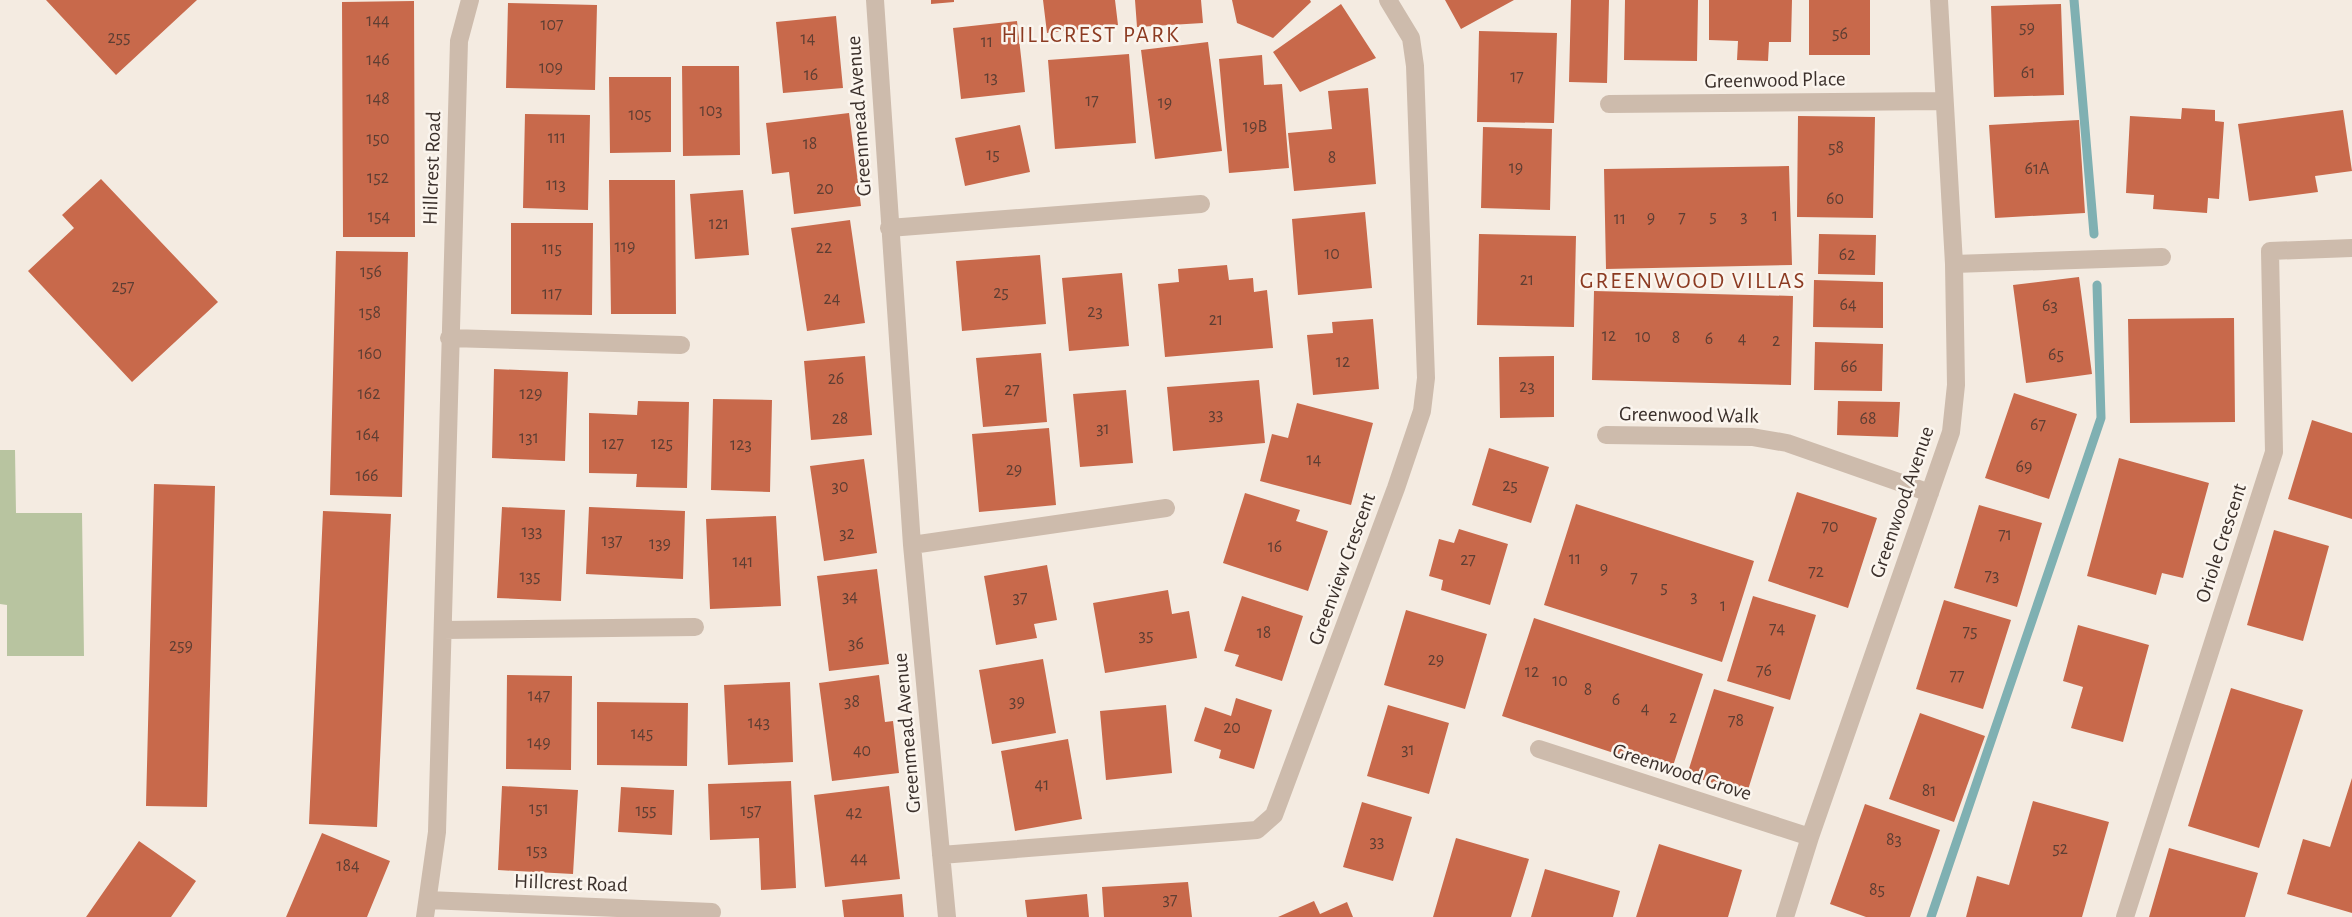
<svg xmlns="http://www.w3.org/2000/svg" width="2352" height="917" font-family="'Alegreya Sans',sans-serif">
<rect width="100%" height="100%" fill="#f4ebe1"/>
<path fill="#b8c4a0" d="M0,450h15l1,63h66l2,143h-77v-51l-7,-1z"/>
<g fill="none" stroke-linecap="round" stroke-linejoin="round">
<path stroke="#7fb0b2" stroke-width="9" d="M2074,0l20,234
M1931,917l170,-499 -4,-133"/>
</g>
<path fill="#c8694b" d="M46,0h151l-81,75z
M931,0h23v2l-23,2z
M1043,0h72l3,25 -71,8z
M1135,0h66l2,23 -66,4z
M1232,0h78l1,2 -38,36 -36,-15z
M1445,0h69l-53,29z
M1571,0h38l-2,83 -38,-1z
M1625,0h73l-1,61 -73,-1z
M1709,0h83l-1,42h-22l-1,19 -31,-1 1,-19 -29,-1z
M1809,0h61v55h-61z
M414,1l1,236h-72l-1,-235z
M508,3l89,2 -2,85 -89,-2z
M1341,4l35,54 -76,34 -27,-40z
M2061,4l3,91 -70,2 -3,-91z
M836,16l7,72 -60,5 -7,-71z
M1017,21l8,71 -64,7 -8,-71z
M1479,31l78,2 -3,90 -77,-1z
M1208,42l14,109 -67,8 -14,-109z
M1129,54l7,89 -81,6 -7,-89z
M1262,55l2,30 18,-1 7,84 -60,5 -10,-114z
M682,66h57l1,89 -57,1z
M609,77h62v75l-61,1z
M1368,88l8,96 -82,7 -6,-58 44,-4 -4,-38z
M2182,108l33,2v11l9,1 -5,77 -11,-1 -1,15 -54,-4 1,-14 -28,-2 4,-77 51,3z
M2343,110l9,61 -37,5 3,16 -69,9 -11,-77z
M849,113l12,93 -67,8 -5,-42 -17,2 -6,-51z
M525,114l65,1 -2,95 -65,-2z
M1798,116l77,1 -2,101 -76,-1z
M2079,120l6,93 -90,5 -6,-93z
M1020,125l10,47 -65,14 -10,-48z
M1483,127l69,2 -2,81 -69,-2z
M1789,166l3,99 -186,4 -2,-100z
M101,179l117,123 -86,80 -104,-111 46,-43 -12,-13z
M609,180h66l1,134h-65z
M743,190l6,65 -54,4 -5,-65z
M1365,212l7,76 -74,7 -6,-76z
M850,220l15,103 -58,8 -16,-103z
M511,223h82l-1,92 -81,-1z
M1479,234l97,2 -2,91 -97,-2z
M1819,234l57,1 -1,40 -57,-1z
M336,251l72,1 -6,245 -72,-2z
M1040,255l6,69 -84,7 -6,-70z
M1227,265l2,15 24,-2 1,14 13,-2 6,58 -108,9 -7,-73 21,-2 -1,-13z
M1122,273l7,73 -60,5 -7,-73z
M2079,277l13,97 -66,9 -13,-98z
M1814,280l69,2v46l-70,-1z
M1594,291l199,5 -2,89 -199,-5z
M2234,318l1,104 -105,1 -2,-104z
M1373,319l6,70 -66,6 -6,-60 26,-2 -1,-11z
M1815,342l68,2 -1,47 -68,-1z
M1041,353l6,69 -64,5 -7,-69z
M865,356l7,79 -61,5 -7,-79z
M1554,356v61l-54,1 -1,-61z
M494,369l74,3 -3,89 -73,-3z
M1259,380l6,63 -92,8 -6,-64z
M1126,390l7,73 -53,4 -7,-73z
M2014,393l63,21 -28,85 -64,-21z
M713,399l59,1 -2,92 -59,-2z
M638,401l51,1 -2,86 -51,-1 1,-13 -48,-1v-60l48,2z
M1838,401l62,1 -2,35 -61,-2z
M1297,403l76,20 -22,82 -91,-24 12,-47 16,4z
M2312,420l40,13v86l-64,-20z
M1049,428l7,77 -77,7 -7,-78z
M1489,448l60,19 -18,56 -59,-18z
M2119,458l90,25 -26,95 -21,-5 -6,22 -69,-19z
M864,459l13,94 -53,8 -14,-95z
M154,484l61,2 -8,321 -61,-1z
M1797,492l80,26 -29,90 -80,-27z
M1245,493l55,17 -4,11 32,10 -20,60 -85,-28z
M1576,504l178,57 -32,101 -178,-57z
M1979,505l63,18 -25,84 -63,-19z
M502,507l63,3 -4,91 -64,-3z
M589,507l96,4 -2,68 -97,-5z
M323,511l68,3 -14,313 -68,-3z
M776,516l5,90 -71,3 -4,-90z
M1459,529l49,15 -18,61 -49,-15 2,-10 -14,-4 10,-37 15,4z
M2274,530l55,16 -26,95 -56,-16z
M1047,565l10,55 -23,4 3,14 -41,7 -12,-69z
M877,569l12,95 -60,7 -12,-95z
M1168,590l4,24 17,-3 8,47 -92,15 -12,-70z
M1242,596l61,20 -21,65 -47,-15 4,-11 -15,-4z
M1753,596l63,19 -26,85 -63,-19z
M1944,600l67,20 -28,89 -67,-20z
M1406,610l81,24 -22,75 -81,-24z
M1534,618l169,56 -32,98 -169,-56z
M2078,625l71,20 -26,97 -52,-14 12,-41 -20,-6z
M1043,659l13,74 -64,11 -13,-74z
M507,675l65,1 -1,94 -65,-1z
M879,675l6,47 8,-1 6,52 -67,8 -13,-98z
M790,682l3,80 -65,3 -4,-80z
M2231,688l72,22 -44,138 -71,-22z
M1714,689l60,18 -27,86 -60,-18z
M1236,698l36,12 -18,59 -35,-11 2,-8 -27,-9 11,-34 26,9z
M597,702l91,1 -1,63 -90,-1z
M1166,705l6,68 -66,7 -6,-69z
M1388,705l61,18 -20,71 -62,-18z
M1920,713l65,23 -31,86 -65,-23z
M1068,739l14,80 -67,12 -14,-80z
M2352,778v135l-65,-19 16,-55 27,8z
M791,781l5,107 -35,2 -2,-52 -49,2 -2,-56z
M502,786l76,4 -5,84 -75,-4z
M889,786l11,93 -75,8 -11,-92z
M621,787l53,3 -2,45 -54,-3z
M2033,801l76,21 -27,95h-116l11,-41 32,9z
M1362,802l50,15 -19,64 -50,-14z
M1865,804l75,26 -30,87h-44l-36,-13z
M322,833l68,28 -23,56h-81z
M1456,838l73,21 -18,58h-78z
M139,841l57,40 -25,36h-85z
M1659,844l83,26 -14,47h-92z
M2169,848l89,25 -13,44h-96z
M1545,869l75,22 -7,26h-82z
M1188,882l4,35h-88l-2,-30z
M902,894l2,23h-60l-2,-17z
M1087,894l2,23h-62l-2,-17z
M1314,901l6,13 27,-12 6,15h-75z"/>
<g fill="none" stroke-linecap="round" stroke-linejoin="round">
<path stroke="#cdbbac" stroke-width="18" d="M875,0l37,545 35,372
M1609,104l334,-3
M889,228l312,-24
M1954,264l208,-7
M449,338l232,7
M1606,435l146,2 35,6 143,50
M912,545l254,-37
M443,630l252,-3
M1539,749l271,88
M941,855l316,-25 17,-15 122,-327 26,-77 4,-33 -11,-312 -4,-28 -23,-38
M428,900l284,12
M425,917l12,-85 22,-791 11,-41
M1785,917l25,-80 141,-405 5,-47 -2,-121 -15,-264
M2125,917l149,-465 -4,-201 82,-3"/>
</g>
<g text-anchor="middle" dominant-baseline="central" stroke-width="5" stroke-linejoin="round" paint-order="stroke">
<g font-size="18" fill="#5e3e33">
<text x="378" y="21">144</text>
<text x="552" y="25">107</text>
<text x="2027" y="28">59</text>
<text x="1840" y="34">56</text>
<text x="119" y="38">255</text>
<text x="808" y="39">14</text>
<text x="987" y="42">11</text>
<text x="378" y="60">146</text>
<text x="551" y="68">109</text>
<text x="2028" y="73">61</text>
<text x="811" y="75">16</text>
<text x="1517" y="77">17</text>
<text x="991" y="78">13</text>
<text x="378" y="99">148</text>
<text x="1092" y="101">17</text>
<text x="1165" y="103">19</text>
<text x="711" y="111">103</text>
<text x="640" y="115">105</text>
<text x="1255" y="127">19B</text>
<text x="557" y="138">111</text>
<text x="378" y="139">150</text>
<text x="810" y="144">18</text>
<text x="1836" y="148">58</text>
<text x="993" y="155">15</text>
<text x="1332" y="158">8</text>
<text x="1516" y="168">19</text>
<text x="2037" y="169">61A</text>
<text x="378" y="178">152</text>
<text x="556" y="185">113</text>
<text x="825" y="189">20</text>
<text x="1835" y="199">60</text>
<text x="1775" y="216">1</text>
<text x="379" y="217">154</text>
<text x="1713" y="217">5</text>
<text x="1744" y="217">3</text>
<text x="1651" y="218">9</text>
<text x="1682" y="218">7</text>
<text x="1620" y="219">11</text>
<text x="719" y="224">121</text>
<text x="625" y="247">119</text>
<text x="824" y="248">22</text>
<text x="552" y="249">115</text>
<text x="1332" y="254">10</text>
<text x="1847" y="255">62</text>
<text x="371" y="272">156</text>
<text x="1527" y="280">21</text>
<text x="123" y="287">257</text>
<text x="1001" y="293">25</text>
<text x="552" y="294">117</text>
<text x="832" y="299">24</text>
<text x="1848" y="305">64</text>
<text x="2050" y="306">63</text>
<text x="1095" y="312">23</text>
<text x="370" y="313">158</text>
<text x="1216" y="320">21</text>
<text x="1609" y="336">12</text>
<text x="1643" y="337">10</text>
<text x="1676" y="338">8</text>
<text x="1709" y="339">6</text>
<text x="1742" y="339">4</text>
<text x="1776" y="341">2</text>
<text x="370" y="354">160</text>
<text x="2056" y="355">65</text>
<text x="1343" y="362">12</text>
<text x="1849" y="367">66</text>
<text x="836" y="379">26</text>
<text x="1527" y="387">23</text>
<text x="1012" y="390">27</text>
<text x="369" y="394">162</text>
<text x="531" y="394">129</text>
<text x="1216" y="415">33</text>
<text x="840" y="419">28</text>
<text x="1868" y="419">68</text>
<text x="2038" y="425">67</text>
<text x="1103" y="429">31</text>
<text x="368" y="435">164</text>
<text x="529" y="438">131</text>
<text x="613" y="444">127</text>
<text x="662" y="444">125</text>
<text x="741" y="445">123</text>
<text x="1314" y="460">14</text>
<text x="2024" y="467">69</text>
<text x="1014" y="470">29</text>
<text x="367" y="476">166</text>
<text x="1510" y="486">25</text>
<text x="840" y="487">30</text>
<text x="1830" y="527">70</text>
<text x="532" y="532">133</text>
<text x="847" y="534">32</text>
<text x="2005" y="535">71</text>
<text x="612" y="541">137</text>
<text x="660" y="544">139</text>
<text x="1275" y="547">16</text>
<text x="1575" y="559">11</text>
<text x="1468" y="560">27</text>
<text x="743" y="562">141</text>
<text x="1604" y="569">9</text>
<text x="1816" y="572">72</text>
<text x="1992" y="576">73</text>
<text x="530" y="577">135</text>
<text x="1634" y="578">7</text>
<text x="1664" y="588">5</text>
<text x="850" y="597">34</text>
<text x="1694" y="597">3</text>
<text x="1020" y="598">37</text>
<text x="1723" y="606">1</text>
<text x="1777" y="629">74</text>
<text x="1970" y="632">75</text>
<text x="1264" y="633">18</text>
<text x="1146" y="636">35</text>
<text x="856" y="644">36</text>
<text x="181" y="646">259</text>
<text x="1436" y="660">29</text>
<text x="1764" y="671">76</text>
<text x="1532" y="672">12</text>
<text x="1957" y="676">77</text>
<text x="1560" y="681">10</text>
<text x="1588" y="690">8</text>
<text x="539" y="696">147</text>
<text x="1616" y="700">6</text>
<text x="852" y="702">38</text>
<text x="1017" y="702">39</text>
<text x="1645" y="709">4</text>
<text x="1673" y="718">2</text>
<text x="1736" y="721">78</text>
<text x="759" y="723">143</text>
<text x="1232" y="728">20</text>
<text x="642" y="734">145</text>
<text x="539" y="743">149</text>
<text x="1408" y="750">31</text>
<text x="862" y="751">40</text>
<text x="1042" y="785">41</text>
<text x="1929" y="791">81</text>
<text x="539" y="809">151</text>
<text x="646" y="811">155</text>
<text x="751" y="811">157</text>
<text x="854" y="813">42</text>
<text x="1894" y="840">83</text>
<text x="1377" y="842">33</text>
<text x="2060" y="849">52</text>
<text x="537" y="851">153</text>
<text x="859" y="859">44</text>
<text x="348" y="866">184</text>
<text x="1877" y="890">85</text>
<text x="1170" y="900">37</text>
</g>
<g font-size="21" fill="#3b302b" stroke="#fbf5ee">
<text transform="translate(1775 80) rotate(-1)">Greenwood Place</text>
<text transform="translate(859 116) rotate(-94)">Greenmead Avenue</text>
<text transform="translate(432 168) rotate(-88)">Hillcrest Road</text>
<text transform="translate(1689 415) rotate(1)">Greenwood Walk</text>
<text transform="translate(1902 502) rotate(-71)">Greenwood Avenue</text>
<text transform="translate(2221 543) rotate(-72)">Oriole Crescent</text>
<text transform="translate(1342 569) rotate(-70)">Greenview Crescent</text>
<text transform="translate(907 733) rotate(-95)">Greenmead Avenue</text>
<text transform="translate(1682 772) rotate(18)">Greenwood Grove</text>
<text transform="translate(571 883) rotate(2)">Hillcrest Road</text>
</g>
<g font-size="23" letter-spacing="2" fill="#8c3b22" stroke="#fbf5ee">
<text x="1091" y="35">HILLCREST PARK</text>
<text x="1693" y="281">GREENWOOD VILLAS</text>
</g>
</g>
</svg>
